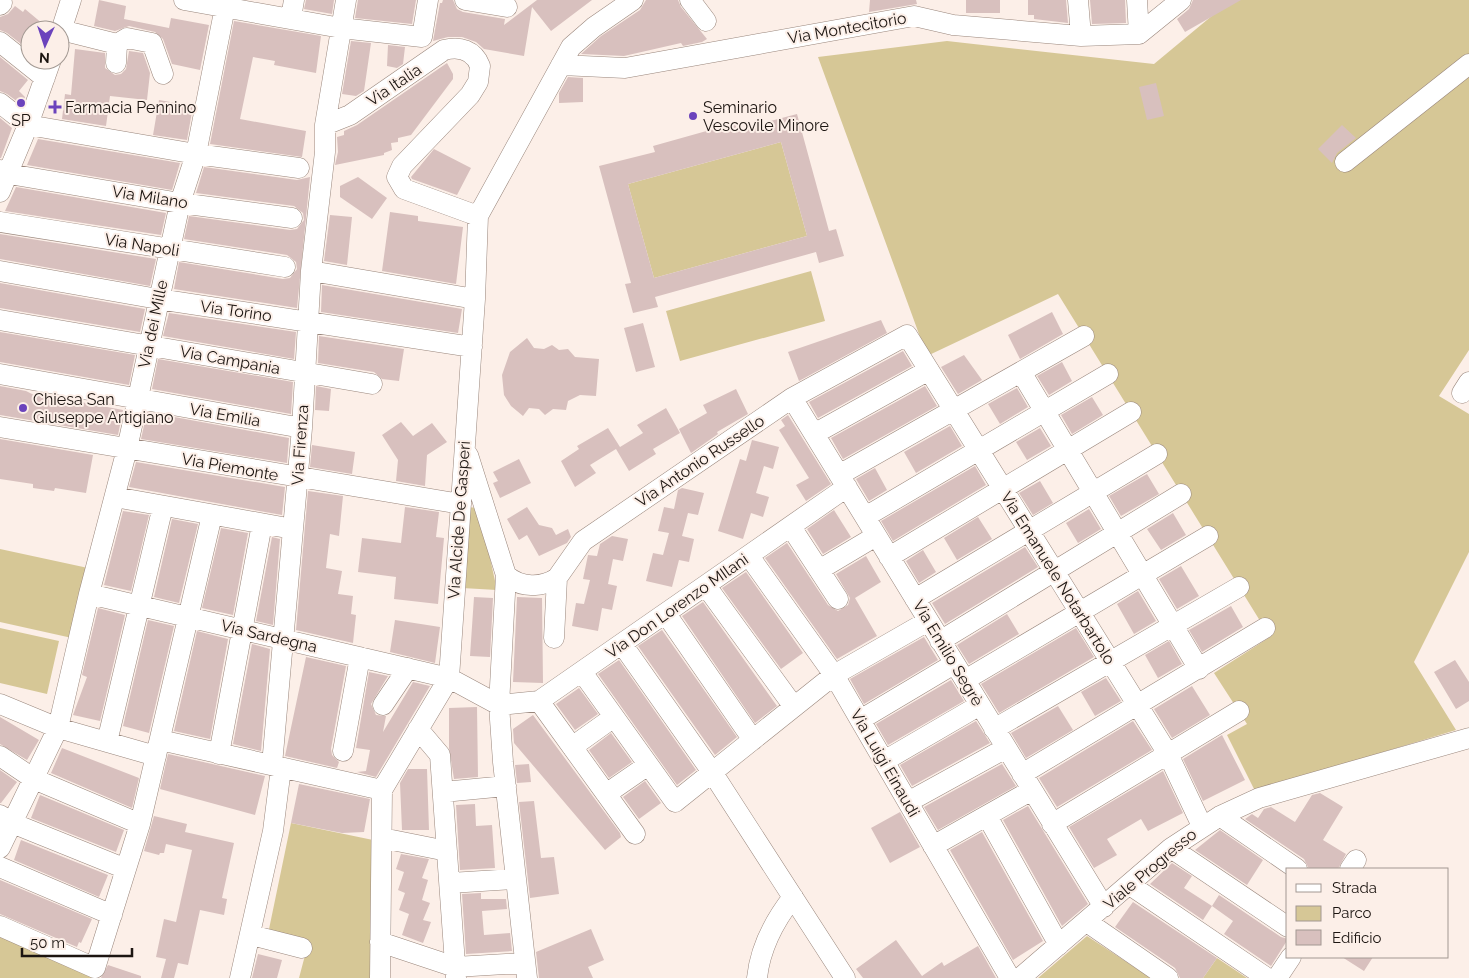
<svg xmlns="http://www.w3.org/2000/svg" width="1469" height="978" font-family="Raleway,sans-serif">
<rect width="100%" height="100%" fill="#fcefe8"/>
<path fill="#d6c796" d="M1231,0h238v350l-30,46 30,18v138l-55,110 42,68 -201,61 -28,-56 20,-11 -33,-51 56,-36 -212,-343 -131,62 -109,-299 129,-16 207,23z
M781,142l26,94 -153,42 -26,-94z
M811,271l14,50 -145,40 -14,-50z
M466,507l13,1 18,82 -35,-2z
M0,549l88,19 -16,70 -72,-16z
M0,628l59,13 -12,53 -47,-11z
M291,823l82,17 1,138h-75l9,-34 -40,-10z
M0,932l94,39 -3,7h-91z
M1087,936l64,42h-113z
M1217,958l30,20h-44z"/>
<path fill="#d8c0be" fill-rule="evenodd" d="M99,0l27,6 -2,13 45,9 2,-10 38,7 -9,45 -28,-6 -9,-25 -8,-7 -26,-6 -14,5 -21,-5z
M306,0h28l-2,14 -28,-5z
M358,0h58l-4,24 -57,-6z
M443,0h10l4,9 6,3 42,7 -1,6 33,-25h55l-41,31 -19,-24 -8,49 -40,-7 -8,-7 -14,-5h-14l-15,4 7,-38h2z
M646,0h32l3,7 26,32 -5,3 -19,4 -2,-3 -57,13 -43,-2 20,-18 39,-26z
M870,0h46l1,4 -48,8z
M966,0h34v13h-34z
M1028,0h38l2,23 -34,-4v-4h-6z
M1090,0h35l1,23 -34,1z
M1193,0h48l-56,32 -8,-13 12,-10z
M15,6l8,6 2,-3 24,20 -19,1v21l-23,-18 -7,-3v-13l8,-3z
M234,21l87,15 -5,37 -42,-8 1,-4 -22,-4 -13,62 66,12 -4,26 -92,-13z
M351,41l20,2 -7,48 -8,5 -14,-2z
M388,45l17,2 -2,17 -6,4 -10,-2z
M75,49l30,4v15l10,7 6,-1 5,-5 3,-18 14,2 7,20 -3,27 -37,-4 -4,30 -44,-7 3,-25 6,1z
M0,57l28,23 -9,11 6,6 -3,8 -15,-11 -7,-3z
M447,63l6,11v5l-42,56 -13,3v4l-7,1 1,7 -8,3v2l-49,10 3,-13 -1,-15 7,-2v-4l13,-6z
M568,77l15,1v24l-24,1v-10z
M1156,83l8,33 -17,4 -8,-33z
M159,100l34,6 -6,34 -34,-5z
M797,114l32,117 7,-2 8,27 -25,7 -3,-11 -161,45 3,10 -25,6 -8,-29 6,-1 -32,-117 56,-14 -2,-6 82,-23 2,7zM781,142l26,94 -153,42 -26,-94z
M0,118l12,10 -11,30h-1z
M1342,125l14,13 -19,15 -5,10 -14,-14z
M38,139l142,24 -8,27 -145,-25z
M434,149l37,19 -14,27 -45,-16 -1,-2z
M204,167l93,13 13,-3 -13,131 -123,-19 5,-27 104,17 7,-1 7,-9 -1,-7 -9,-7 -103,-16 5,-23 101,14 7,-1 7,-9 -1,-7 -9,-7 -98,-13z
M358,177l29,21 -15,21 -32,-22v-11z
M16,187l150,26 -5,22 -156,-24z
M390,212l28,4v5l45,6 -7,57 -74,-13z
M330,215l22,2 -5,48 -23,-4z
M0,234l156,25 -6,27 -150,-27z
M0,283l145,26 -5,23 -140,-24z
M322,285l140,24 -4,24 -137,-21z
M1052,312l11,22 -43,25 -12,-24z
M169,313l127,19 -2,27 -131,-23z
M881,320l6,13 -88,48 -11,-29z
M643,323l12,44 -19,5 -12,-44z
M0,332l135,23 -6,30 -129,-23z
M319,336l85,13 -5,32 -17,-2 -8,-7 -56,-9z
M527,338l7,10 10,1 8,-4 7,5 9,-1 7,8 24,2 -3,37 -16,-1 -12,6 -2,9 -13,-1 -8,6 -6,-6 -10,-1 -6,8 -12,-10 -7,-11 -2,-20 8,-23z
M903,351l9,15 -94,52 -9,-16z
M964,355l18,25 -24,14 -17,-27z
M158,359l135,23 -2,32 -139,-25z
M1062,362l10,19 -23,14 -12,-19z
M0,386l26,5 8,4 14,3 1,-2 74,14 -5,25 -118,-20z
M316,386l15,3 -2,22 -14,-1z
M925,386l12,20 -94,53 -12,-21z
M1017,388l11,19 -28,17 -12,-20z
M736,389l12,25 -31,18 1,2 -27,19 -12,-24 28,-16 -4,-8z
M1092,397l11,18 -31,19 -11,-19z
M666,408l14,25 -27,16 3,5 -27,17 -13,-22 -26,16 6,8 -21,14 -14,-26 18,-12 -2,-3 31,-18 12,19 23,-14 -6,-8z
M147,412l142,26 -2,25 -146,-24z
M788,415l43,69 -25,17 -10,-16 13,-7 -30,-48 6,-4 -4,-6z
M401,422l12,14 19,-13 15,19 -20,13 -2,31 -29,-5 2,-21 -16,-25z
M950,426l12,20 -46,27 -12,-21z
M1040,428l11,18 -24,14 -11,-18z
M0,439l93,16 -7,38 -31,-5 -1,3 -21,-3v-4l-33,-5z
M752,440l27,7 -6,22 -9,-3 -8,27 13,4 -6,20 -12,-4 -8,26 -25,-8 22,-72 6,2z
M312,445l43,7 -3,22 -42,-7z
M519,459l12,24 -31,15 -7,-15 5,-2 -5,-9z
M136,462l149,25 -3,28 -153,-28z
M975,466l11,19 -93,56 -12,-20z
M875,468l12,22 -18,11 -13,-22z
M1147,474l12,20 -38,22 -12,-20z
M1040,481l13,22 -20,12 -14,-22z
M682,488l22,5 -6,22 -10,-2 -6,23 12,3 -5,23 -10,-2 -7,27 -26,-6 7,-28 10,2 6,-22 -11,-2 6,-24 10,2 4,-19z
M308,491l35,5 -4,40 -9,-2 -4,34 16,3 -4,23 15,2 -2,18 5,1 -3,28 -57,-13z
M405,507l34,5 -3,25 8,1 -6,66 -44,-5 2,-22 -38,-5 4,-34 39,5z
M527,507l12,18 13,3 4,7 12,-6 3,8 -4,6 -28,13 -12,-21 -8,5 -12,-21z
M1089,509l12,20 -23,14 -12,-20z
M834,510l17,27 -28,17 -16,-25z
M123,511l26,4 -18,76 -27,-6z
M1173,513l13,22 -25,15 -14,-21z
M978,517l14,22 -35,21 -13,-22z
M172,519l26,5 -19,79 -25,-6z
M221,528l27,5 -15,82 -31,-7z
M612,536l16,3 -5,22 -10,-2 -5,25 9,2 -5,24 -10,-2 -4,23 -26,-5 4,-23 8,1 6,-24 -7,-1 5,-24 9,1 3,-12z
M272,537l8,2 -7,86 -17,-4z
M787,543l41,62 10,6 10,-6 2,-7 -14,-24 30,-18 15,26 -26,16 22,38 -40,23 -72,-101z
M1025,547l13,20 -93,57 -13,-21z
M923,550l13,22 -17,11 -13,-22z
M1181,566l18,30 -22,13 -18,-30z
M746,572l57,81 -22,16 -59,-81z
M1138,591l18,30 -22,13 -17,-30z
M474,597l19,1 -3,59 -20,-1z
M517,597l25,1 1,85 -30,-1z
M703,602l74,104 -22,17 -73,-107z
M1231,606l12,21 -41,25 -13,-22z
M98,608l27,7 -25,106 -27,-6 14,-38 -5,-2z
M1007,614l12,20 -50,30 -12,-19z
M148,620l26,6 -25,107 -26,-7z
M395,620l45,7 -5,36 -45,-11z
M1076,628l18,29 -95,56 -18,-29z
M662,630l75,107 -22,18 -77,-109z
M197,631l31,8 -18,100 -36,-8z
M924,637l14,23 -74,44 -14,-25z
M1169,641l13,23 -24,14 -13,-23z
M252,644l18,5 -9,102 -28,-7z
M306,657l40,9 -15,83 1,6 7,7 -2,6 -52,-12z
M619,660l77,110 -19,15 -79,-111z
M1455,660l14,22v19l-13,8 -22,-37z
M369,672l19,4 -17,28 5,11 10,1 -3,16 30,-50 17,4 -54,91 -19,-5 9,-1 4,-21 -14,-2z
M1106,678l15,23 -26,15 -14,-24z
M951,680l13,21 -76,44 -12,-21z
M1192,686l18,29 -38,23 -18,-29z
M579,688l19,26 -23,16 -19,-26z
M1058,706l15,24 -47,28 -15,-25z
M477,707l1,70 -24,2 -5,-31v-40z
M533,715l87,118 1,4 -16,13 -91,-107 -1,-14z
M0,717l39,23 -12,20 -27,-16z
M976,721l14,22 -78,43 -12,-21z
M1133,721l19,29 -95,57 -18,-29z
M611,733l21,29 -23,16 -20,-28z
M1222,735l23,45 -42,21 -20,-42z
M62,748l77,30 -7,30 -81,-35z
M168,754l97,22 -10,39 -95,-26z
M529,764l2,18 -14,1 -2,-18z
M1002,764l14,22 -78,44 -14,-23z
M408,769h19l2,61h-27l-2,-47z
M0,770l17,12 -16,21h-1z
M1163,771l20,42 -35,18 -7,-12 -34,20 10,16 -23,13 -25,-41z
M645,781l16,22 -22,16 -16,-22z
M299,784l71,15 -6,33 -22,1 -51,-10z
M1320,793l23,14 -20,33 23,14 -8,15h-29l-5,-10 -59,-40 7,-5 6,4 6,-9 7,-2 24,15 17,-27z
M40,795l84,35 -8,22 -85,-34z
M534,801l7,57 13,-1 5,37 -29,4 -11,-96z
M475,804l1,22 16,-1 3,43 -35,2 -4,-65z
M1028,806l60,98 -26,22 -59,-106z
M900,812l20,35 -30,16 -19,-35z
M154,816l33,8 -2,8 49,11 -12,55 5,1 -3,16 -24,-5 -12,55 -10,-2 -4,15h-13l5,-19 -10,-2 8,-38 12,3 16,-72 -26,-6 -2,9h-4l-1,2 -15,-4z
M1220,830l43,30 -16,25 -52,-35z
M982,832l61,109 -30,19 -63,-110z
M21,840l87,35 -9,22 -85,-37z
M401,854l28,5 -7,19 6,2 -6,20 8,3 -7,17 8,2 -8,21 -21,-8 7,-21 -10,-4 6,-17 -7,-3 6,-18 -8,-3z
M1172,863l20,13 -8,12 28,18 -9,14 -53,-36z
M0,880l92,39 -11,24 -2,-1 -2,5 -77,-33z
M481,893v6h25l1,10 -25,2 2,24 26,-2 2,18 -46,3 -4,-60z
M1219,895l62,42 7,2 -17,27 -47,-32 9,-13 -21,-15z
M1133,902l84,56 -14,20h-23l-5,-10 -60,-41z
M591,929l13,31 -16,7 5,11h-54l-3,-26z
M896,940l26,36 20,-14 2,4 34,-20 18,32h-133l-7,-9z
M258,954l24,6 -5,18h-25z
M1342,957h31l-9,14z
M108,965l33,11v2h-40z"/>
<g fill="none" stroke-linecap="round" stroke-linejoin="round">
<g stroke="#99867c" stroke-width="21">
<path id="minor" d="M184,0l157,28 81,9 6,-37
M465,0l42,7
M690,0l16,21
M1078,0l3,36
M1137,0l2,34
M0,5l2,-2
M291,18l3,-18
M61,30l56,14 10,-6 25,5 11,31
M60,34l11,-34
M0,42l45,36
M116,63l1,-19
M561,65l64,3 289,-52 39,9 128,11 58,-2 42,-34
M0,103l28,22 168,29 103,14
M325,125l25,-10 94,-65c16,-4 30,0 36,16l-2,16 -8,13 -68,71 -5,11 7,12 74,27
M1345,162l124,-98
M0,170l9,4 171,29 112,15
M0,192l28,-67 23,-65
M0,222l285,45
M0,271l158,28 314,48
M311,271l164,28
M0,320l372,64
M1021,372l178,297
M0,374l302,54
M1462,393l7,-11
M792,398l312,509
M0,427l461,77
M814,434l115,-64
M468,455l38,120 -7,130 4,57 24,216
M839,475l245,-139
M115,497l178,32
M865,517l243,-143
M791,527l47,72
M749,556l85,119 176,303
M889,557l242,-145
M819,570l57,-34
M506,575c14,13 36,13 51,3l26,-37 209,-143 115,-63 261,419 34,72
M706,586l88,121
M89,594l360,84 50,27
M915,599l242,-145
M666,614l87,126
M554,638l3,-60
M940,641l241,-147
M622,644l90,128 133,206
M582,672l93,130 159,-127 94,-54
M965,680l243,-144
M539,701l96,133
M0,704l58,24 98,28
M383,705l25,-37
M499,705l40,-4 308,-214
M860,720l94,-56
M418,729l22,26 16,223
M994,729l245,-142
M160,740l222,50
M107,742l56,-236
M572,747l42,-30
M343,751l17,-94
M219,754l43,-230
M0,756l34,23 106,45
M884,761l96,-56
M272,765l30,-337 9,-157 14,-119v-27l21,-125
M1022,774l243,-146
M443,792l63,-6
M606,794l42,-29
M908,802l98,-54
M0,815l12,8 114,46
M987,816l72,129
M1220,816l77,53
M1052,824l187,-113
M382,838l65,13
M933,846l99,-56
M0,848l58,-120 31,-134 38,-145 53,-246 16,-49 29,-147
M1171,848l117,79
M0,867l112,48
M1350,869l6,-9
M450,883l65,-4
M1130,885l137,93
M1087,922l81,56
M0,926l95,42 45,-144 72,-309
M251,935l51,13
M380,942l75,25 70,-4
M240,978l33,-147 8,-63
M380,978l2,-188 67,-112 26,-379 3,-83 93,-169 23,-20 39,-27
M757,978c3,-29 18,-58 36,-81
M1020,978l151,-130 49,-32 39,-18 210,-60
M1277,978l14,-21"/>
</g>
<use href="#minor" stroke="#fff" stroke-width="20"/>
</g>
<g fill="#6b43bc" stroke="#fcefe8" stroke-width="2">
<circle cx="21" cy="103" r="5"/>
<path d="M52.5 99.5h5v5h5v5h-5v5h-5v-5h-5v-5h5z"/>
<circle cx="693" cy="116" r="5"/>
<circle cx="23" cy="408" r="5"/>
</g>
<g text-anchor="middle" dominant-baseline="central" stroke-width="4" stroke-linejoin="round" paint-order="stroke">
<g font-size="16" fill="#1c1511" stroke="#fcefe8">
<text transform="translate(847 28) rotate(-10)">Via Montecitorio</text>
<text transform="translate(394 85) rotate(-34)">Via Italia</text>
<text transform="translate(150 197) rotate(9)">Via Milano</text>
<text transform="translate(142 245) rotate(9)">Via Napoli</text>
<text transform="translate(236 311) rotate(8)">Via Torino</text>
<text transform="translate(153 324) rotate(-78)">Via dei Mille</text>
<text transform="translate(230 360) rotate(10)">Via Campania</text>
<text transform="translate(225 415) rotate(10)">Via Emilia</text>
<text transform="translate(300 445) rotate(-86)">Via Firenza</text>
<text transform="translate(700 461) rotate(-34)">Via Antonio Russello</text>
<text transform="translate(230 467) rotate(10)">Via Piemonte</text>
<text transform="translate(459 520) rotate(-86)">Via Alcide De Gasperi</text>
<text transform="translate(1058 578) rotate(58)">Via Emanuele Notarbartolo</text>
<text transform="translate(677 606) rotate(-35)">Via Don Lorenzo MIlani</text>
<text transform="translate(269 636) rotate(13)">Via Sardegna</text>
<text transform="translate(948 653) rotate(59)">Via Emilio Segrè</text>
<text transform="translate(885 763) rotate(60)">Via Luigi Einaudi</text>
<text transform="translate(1150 869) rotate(-40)">Viale Progresso</text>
</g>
<g font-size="16" fill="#1c1511" stroke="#fcefe8" text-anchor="start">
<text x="65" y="107">Farmacia Pennino</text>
<text x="703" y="107">Seminario<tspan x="703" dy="18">Vescovile Minore</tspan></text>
<text x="21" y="120" text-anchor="middle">SP</text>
<text x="33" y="399">Chiesa San<tspan x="33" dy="18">Giuseppe Artigiano</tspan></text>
</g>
</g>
<rect x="1286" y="868" width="162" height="90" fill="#fcefe8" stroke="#a29892"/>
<rect x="1296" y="884" width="25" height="8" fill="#ffffff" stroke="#a29892"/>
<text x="1332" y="893" font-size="15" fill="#1c1511">Strada</text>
<rect x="1296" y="906" width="25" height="15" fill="#d6c796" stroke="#a29892"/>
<text x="1332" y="918" font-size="15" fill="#1c1511">Parco</text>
<rect x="1296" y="930" width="25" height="15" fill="#d8c0be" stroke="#a29892"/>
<text x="1332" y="943" font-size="15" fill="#1c1511">Edificio</text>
<g transform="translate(45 45) rotate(183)"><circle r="24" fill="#fcefe8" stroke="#a29892"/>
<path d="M0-4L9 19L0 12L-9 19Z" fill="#6b43bc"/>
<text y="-8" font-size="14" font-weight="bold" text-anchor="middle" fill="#1c1511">N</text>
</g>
<path d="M22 948v8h110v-8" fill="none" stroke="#1c1511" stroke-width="2.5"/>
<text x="30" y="948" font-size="15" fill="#1c1511" stroke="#fcefe8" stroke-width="4" paint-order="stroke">50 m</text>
</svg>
